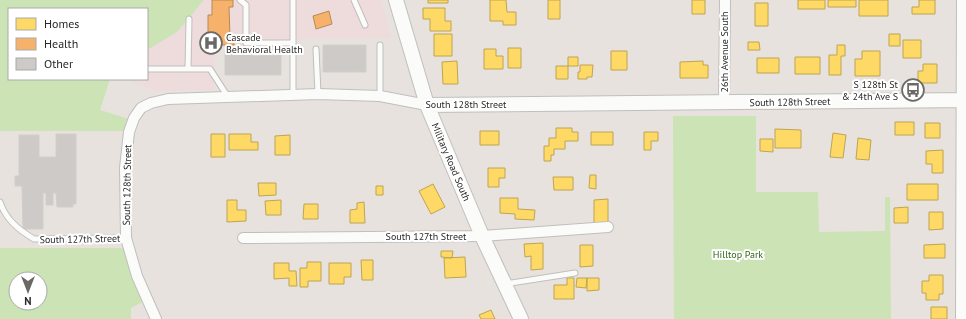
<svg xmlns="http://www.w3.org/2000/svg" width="966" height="319" font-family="'PT Sans',sans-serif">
<rect width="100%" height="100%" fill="#e7e2dd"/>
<path fill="#eedbdb" d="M204,0h177l10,38h-79l-97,10 -1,42 -58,1 -22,-8 -2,-4h15v-29l30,-18z"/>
<path fill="#cce3b5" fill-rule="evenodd" d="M0,0h204l-27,32 -30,18v-41h-138v70h101l-10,31 32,10 -4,11h-128z
M673,116h83v76h62l1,40 66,-1v-34h5l1,122h-217z
M0,248h128l18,52 -15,8v11h-131zM16,279h24v24h-24z"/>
<path fill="#ffd966" stroke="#bea453" d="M428,0h20v3h-20z
M490,0h16l1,12h9v13h-13v-4h-13z
M548,0h12v19h-12z
M692,0h13v14h-13z
M798,0h27v9h-27z
M828,0h28v7h-28z
M859,0h29v16h-29z
M919,0h16v14h-23v-7h7z
M755,3h13v23h-13z
M423,8h22v13h6v10h-21v-12h-7z
M434,34h18v22h-18z
M889,34h11v12h-11z
M903,40h18v18h-18z
M748,42h11l1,8h-12z
M837,45h8v11h-4v19h-12v-20h8z
M508,48h13v20h-13z
M484,49h12v7h7v13h-19z
M611,51h16v19h-16z
M862,51h18v25h-25v-17h7z
M568,57h10v9h-10z
M795,57h25v17h-25z
M757,58h22v15h-22z
M457,61l1,23h-15l-1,-22z
M703,61v4h5v13h-28v-16z
M923,64h14v19h-19v-12h5z
M580,65h13l-1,12h-5v2h-9v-7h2z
M556,66h12v13h-12z
M895,122h19v13h-19z
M925,123h15v15h-15z
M556,128h16v4h6v9h-13v8h-11v6h-3v6h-7v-15h5v-8h7z
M775,129l26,1v18h-26z
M480,131h19v14h-19z
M591,132h22v13h-22z
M644,132h14v9h-7v9h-7z
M833,133l13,2 -3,23 -13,-1z
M211,134h14v23h-14z
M229,134h22v8h7v8h-29z
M290,135v20h-15v-19z
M858,138l13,2 -2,20 -13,-1z
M760,139h13v13l-13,-1z
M943,150v23h-11v-9h-6v-13z
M488,168h17v10h-6v9h-11z
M590,175h6v14l-7,-1z
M553,177h20v13h-19z
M258,183h18v12l-17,1z
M433,184l12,23 -14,7 -12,-23z
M907,184h31v16h-31z
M376,186h7v9h-7z
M500,198h18v11l17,1 -1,10 -19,-1v-5l-15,-1z
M608,199v26h-14v-25z
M227,200h10v10h9v11l-19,1z
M281,200v15h-15l-1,-14z
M364,202l1,21h-15v-13l7,-1v-6z
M304,204h14v15h-15z
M908,207v16h-14v-15z
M929,212h14v17l-14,1z
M543,243v26l-12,1v-14l-6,1 -1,-13z
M945,244v14h-21v-13z
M580,245h13v21l-13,1z
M441,251h12l-1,7 -11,-1z
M465,257l1,20 -21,1 -1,-20z
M361,260h12v20h-11z
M307,262h14v19h-13v6h-8v-19h7z
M274,263h15v8h7l1,15h-8v-8l-15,1z
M329,263h22v14h-7v7h-15z
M929,275h14v19h-4v6h-13v-7h-4v-12h7z
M567,278h7v21h-20v-14h13z
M577,278h10l-1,10 -10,-1z
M587,278h12v12l-12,1z
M931,307h16v12h-16z
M491,310l4,9h-14l-2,-4z"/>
<path fill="#f6b26b" stroke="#b88957" d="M212,0h21v7h-4l1,30h4v8h-26v-30h4z
M329,11l3,13 -16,5 -3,-13z"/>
<path fill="#cecac7" stroke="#d2cec9" d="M323,45h43v27h-43z
M253,49v7l28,-1v20h-56v-25z
M56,134h20v70h-3v3h-16l-1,-14h-3v12h-7v-12h-3v36h-20l-1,-43h-7v-10h4v-41h20v22h17z"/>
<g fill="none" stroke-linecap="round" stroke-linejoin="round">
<g stroke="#c0bfbf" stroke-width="7">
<path id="lane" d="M240,0l6,5v38h46
M354,0l11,25
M380,45v51
M316,49l2,45
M147,69h63l18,28
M188,69l1,-50
M293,95v-95
M0,202c6,18 19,28 34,37l92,-1
M505,284l70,-11"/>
</g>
<g stroke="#c0bfbf" stroke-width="12">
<path id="street" d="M724,103l1,-103
M243,238l239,-2 126,-9
M156,319l-19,-43 -11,-38 -1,-70 4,-36 5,-14 7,-10 10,-5 17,-4 150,-5 62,2 47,9"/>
</g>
<g stroke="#c0bfbf" stroke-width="16">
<path id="secondary" d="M396,0l31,105 55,131 39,83
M427,105l539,-5
M963,319l1,-319"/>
</g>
<use href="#lane" stroke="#fbfbfa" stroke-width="5"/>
<use href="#street" stroke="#fbfbfa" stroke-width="10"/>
<use href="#secondary" stroke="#fbfbfa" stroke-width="14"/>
</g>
<defs>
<g id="hospital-ring" transform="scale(1.15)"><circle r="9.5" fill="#fff" stroke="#6b6967" stroke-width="1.5"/><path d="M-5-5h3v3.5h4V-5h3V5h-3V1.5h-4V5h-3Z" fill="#6b6967"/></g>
<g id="bus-ring" transform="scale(1.15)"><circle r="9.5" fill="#fff" stroke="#6b6967" stroke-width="1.5"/><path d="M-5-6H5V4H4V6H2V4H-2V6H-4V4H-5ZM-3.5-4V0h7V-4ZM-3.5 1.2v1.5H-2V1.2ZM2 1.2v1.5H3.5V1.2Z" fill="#6b6967"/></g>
</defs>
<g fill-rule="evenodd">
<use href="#hospital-ring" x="211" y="43"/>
<use href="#bus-ring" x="913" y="90"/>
</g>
<g text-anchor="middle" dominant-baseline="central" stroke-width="4" stroke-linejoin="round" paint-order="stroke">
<g font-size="10" fill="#282828" stroke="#fff" text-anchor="start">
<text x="226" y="37">Cascade<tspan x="226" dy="12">Behavioral Health</tspan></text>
<text x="898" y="84" text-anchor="end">S 128th St<tspan x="898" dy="12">&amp; 24th Ave S</tspan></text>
</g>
<g font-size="10" fill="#282828" stroke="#fff">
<text transform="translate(724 52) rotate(-90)">26th Avenue South</text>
<text transform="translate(790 102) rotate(-1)">South 128th Street</text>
<text x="466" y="104">South 128th Street</text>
<text transform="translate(451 162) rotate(67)">Military Road South</text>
<text transform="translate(127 185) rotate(-89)">South 128th Street</text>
<text x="426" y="236">South 127th Street</text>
<text transform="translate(80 239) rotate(-1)">South 127th Street</text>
</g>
<g font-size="10" fill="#2f6618" stroke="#fff">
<text x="738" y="254">Hilltop Park</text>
</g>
</g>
<rect x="8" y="8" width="140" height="72" fill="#ffffff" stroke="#a9a9a9"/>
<rect x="16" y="18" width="20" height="12" fill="#ffd966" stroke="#a9a9a9"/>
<text x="44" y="28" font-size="12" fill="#282828">Homes</text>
<rect x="16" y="38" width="20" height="12" fill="#f6b26b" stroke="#a9a9a9"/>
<text x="44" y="48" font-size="12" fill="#282828">Health</text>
<rect x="16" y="58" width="20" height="12" fill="#cecac7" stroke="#a9a9a9"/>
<text x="44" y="68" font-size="12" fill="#282828">Other</text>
<g transform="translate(28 291) rotate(180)"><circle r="19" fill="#ffffff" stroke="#a9a9a9"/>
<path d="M0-3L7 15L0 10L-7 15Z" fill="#6b6967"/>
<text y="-6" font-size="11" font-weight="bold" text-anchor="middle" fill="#282828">N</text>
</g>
</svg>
